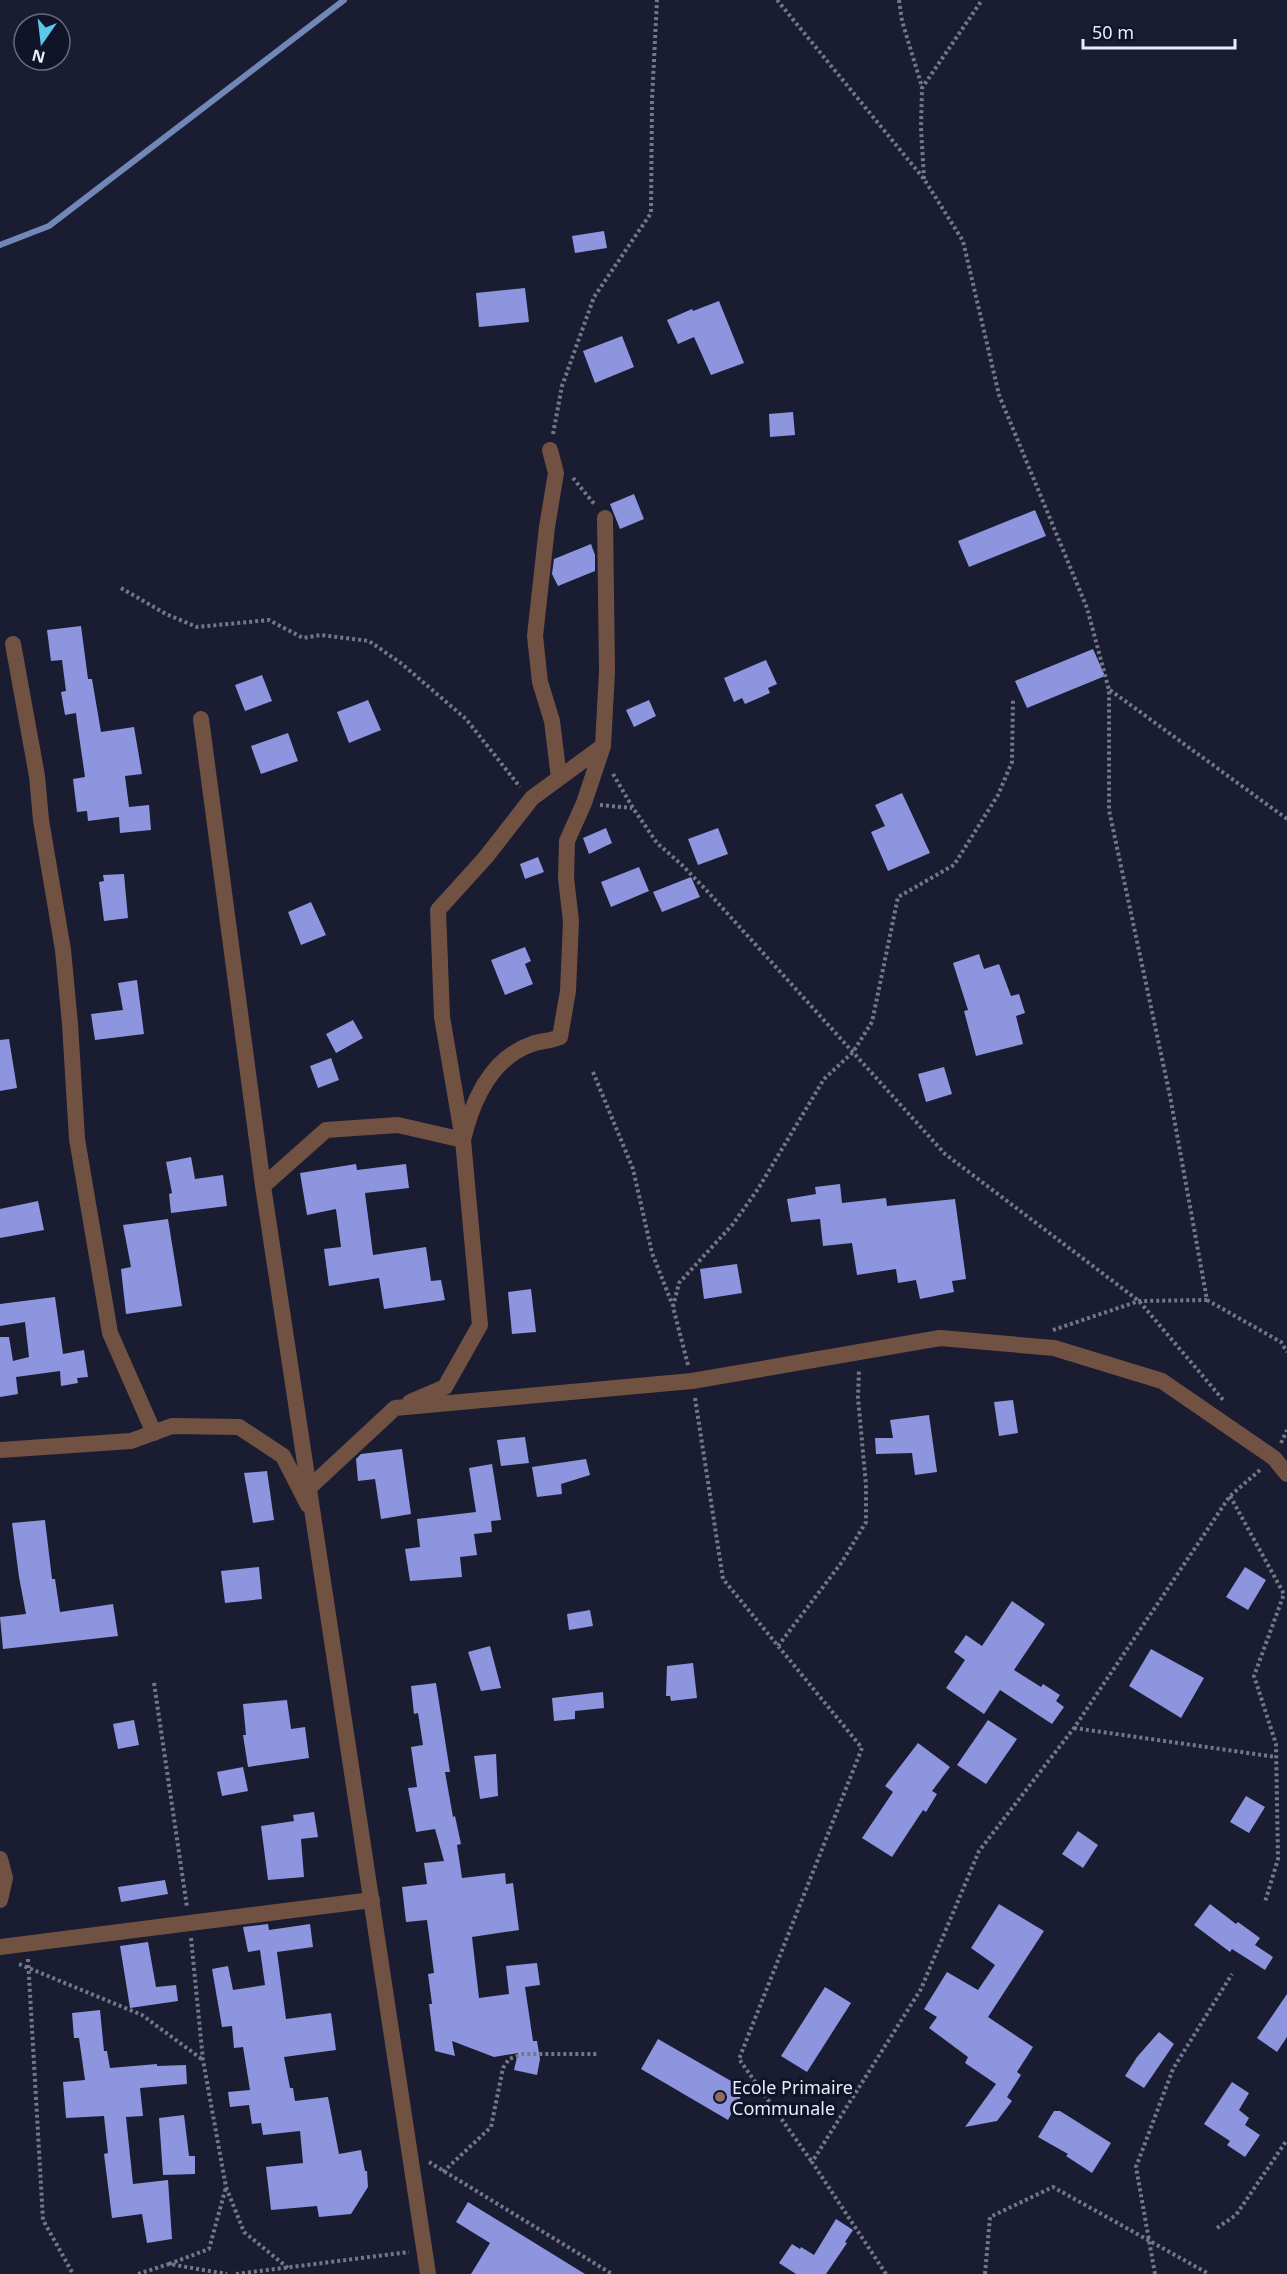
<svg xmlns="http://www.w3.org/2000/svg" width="1287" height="2274" font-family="'Noto Sans',sans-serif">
<rect width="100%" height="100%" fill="#1a1c32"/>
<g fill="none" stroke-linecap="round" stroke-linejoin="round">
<path stroke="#7087b8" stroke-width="6" d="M0,245l49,-19 295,-226"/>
</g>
<path fill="#8d95df" d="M604,231l3,17 -32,5 -3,-17z
M525,288l4,34 -50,5 -3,-34z
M719,301l25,62 -33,12 -17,-38 -16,7 -11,-24 25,-11 1,2z
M622,336l12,31 -39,16 -12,-32z
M793,412l2,23 -25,2 -1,-23z
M634,494l10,25 -24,10 -10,-25z
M1035,510l11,26 -77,31 -11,-26z
M591,544l4,11v16l-37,15 -6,-12 2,-15z
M81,626l7,53h4l9,53 33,-5 8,47 -17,2 4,31 20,-2 2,25 -31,3 -1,-16 -31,4 -1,-10 -10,1 -4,-33 12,-2 -8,-55 -1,-9 -11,2 -4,-23 5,-1 -4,-31 -11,1 -4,-31z
M1093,649l12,27 -78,32 -12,-27z
M766,660l11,24 -9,4 2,5 -25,11 -3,-6 -8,4 -10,-24z
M262,675l10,26 -27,10 -10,-26z
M368,700l13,30 -32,13 -12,-31z
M649,700l7,16 -22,11 -8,-17z
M288,733l10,28 -37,13 -10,-28z
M902,793l28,60 -42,18 -17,-39 14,-6 -10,-21z
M606,828l6,15 -23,11 -6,-16z
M718,828l10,26 -30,11 -10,-26z
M538,857l6,15 -19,7 -5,-15z
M639,867l10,24 -38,16 -10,-25z
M124,874l4,44 -24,3 -5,-39 5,-1 -1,-6z
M691,877l9,20 -38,15 -9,-20z
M311,902l15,33 -25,10 -13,-33z
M525,947l6,14 -6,3 8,20 -28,11 -14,-35z
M979,954l5,15 15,-5 12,32 8,-2 6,19 -9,3 7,28 -47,12 -12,-45 4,-1 -15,-47z
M137,980l7,54 -49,6 -4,-26 32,-4 -5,-27z
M353,1020l10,18 -27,15 -10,-19z
M9,1039l8,49 -17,3v-51z
M331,1058l8,22 -21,8 -8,-22z
M944,1067l8,27 -26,8 -8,-28z
M191,1157l4,22 28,-4 4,31 -56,7 -2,-19 3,-1 -6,-31z
M356,1164l1,6 49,-6 3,24 -44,5 8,62 53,-8 5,34 10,-1 4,20 -61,9 -5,-31 -50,8 -5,-37 17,-2 -5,-38 -29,6 -7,-42z
M840,1184l2,19 44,-5 1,8 68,-7 11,80 -14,2 2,11 -34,7 -4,-19 -18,3 -2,-14 -39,6 -5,-32 -29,3 -3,-27 -29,3 -4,-23 29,-5 -1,-7z
M38,1201l6,29 -44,8v-29z
M168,1219l14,87 -56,8 -5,-45 10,-2 -8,-42z
M737,1264l5,29 -38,6 -4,-30z
M531,1289l5,43 -24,2 -4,-42z
M55,1297l8,57 21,-4 4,27 -11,1 1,5 -17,3 -1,-15 -44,6 2,17 -18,3v-60h9l4,24 16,-4 -4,-35 -25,4v-22z
M1013,1400l5,33 -19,3 -5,-34z
M929,1415l8,57 -22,3 -3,-22 -36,1 -1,-16h18l-3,-18z
M525,1437l4,26 -28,3 -4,-26z
M402,1449l9,65 -30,5 -6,-40 -17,2 -2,-22 5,-5z
M586,1459l4,16 -29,9 1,10 -25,3 -5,-30z
M492,1464l9,56 -10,1 1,11 -18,2 3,21 -17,2 2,20 -52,4 -5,-32 15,-2 -3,-28 59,-7 -7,-44z
M267,1471l7,49 -21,3 -9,-50z
M45,1520l7,59h3l5,33 53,-8 5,32 -115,13 -3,-32 26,-3 -7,-37 -7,-54z
M259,1567l3,32 -37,4 -4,-32z
M1245,1567l21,13 -18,30 -22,-13z
M1012,1601l33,23 -31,46 27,17 2,-3 17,11 -4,6 8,6 -12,17 -52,-34 -16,24 -38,-26 19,-28 -11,-8 12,-17 16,11z
M590,1610l3,16 -24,4 -2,-16z
M490,1646l11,42 -20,3 -13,-39z
M1151,1649l53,29 -23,40 -52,-32z
M693,1663l4,35 -26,3 -1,-5h-4l1,-30z
M436,1683l14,89h-5l8,45 2,-1 6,28 -4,1 5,33 43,-5 1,11 7,-1 6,47 -47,7 7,61 30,-4 -3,-28 31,-3 3,22 -15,2 8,54h4l3,18 -3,16 -23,-5 4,-17 -24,4 -42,-16 3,15 -20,-5 -6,-47h3l-4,-30 6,-1 -7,-53 -21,2 -4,-35 25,-3 -3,-21 20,-2 -9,-32 -19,3 -8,-44 9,-1 -6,-40 12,-2 -5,-32 -4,1 -3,-28z
M603,1692l1,16 -29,3v8l-21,2 -2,-23z
M287,1700l4,29 14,-2 4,31 -61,9 -5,-32h3l-3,-31z
M134,1720l5,25 -21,4 -5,-25z
M988,1720l29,19 -31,45 -29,-19z
M918,1743l32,24 -18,24 5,3 -11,18 -3,-2 -31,47 -30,-19 31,-46 -8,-6z
M496,1754l2,42 -18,3 -6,-43z
M243,1767l5,24 -26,5 -5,-24z
M1246,1796l19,11 -16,26 -19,-11z
M314,1812l4,25 -17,2 3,38 -36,3 -7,-54 33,-5 -1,-6z
M1078,1831l20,14 -15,23 -21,-14z
M165,1880l3,14 -47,8 -3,-15z
M999,1904l45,27 -56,86 45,30 -16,25 4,3 -14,22 5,4 -15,20 -32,6 31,-43 -31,-21 3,-6 -39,-29 8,-11 -13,-8 23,-37 31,18 17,-25 -24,-17z
M1210,1904l26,20 2,-2 22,16 -5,7 18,12 -8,13 -33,-21 -2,3 -36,-27z
M268,1924l1,6 41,-6 3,23 -36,5 9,67 45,-6 5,37 -52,7 6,31h3l2,13 33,-4 11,57 22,-4 4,21h2l1,16 -17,27 -32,3 -2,-11 -46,4 -5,-43 37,-4 -3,-32 -37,4 -2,-12 -9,1 -3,-19 -19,2 -2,-15 22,-2 -7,-43 -9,1 -2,-22 -10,1 -10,-58 16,-3 5,24 32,-5 -5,-35 -12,2 -5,-25z
M148,1942l8,45 20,-2 2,16 -48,7 -10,-62z
M825,1987l26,16 -44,69 -26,-16z
M1287,1994v43l-10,15 -20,-14z
M100,2010l4,41h3l3,17 47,-4v2l29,-1 1,19 -47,4 3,28 -17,1 7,67 35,-4 4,59 -25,4 -5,-29 -30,4 -8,-64 4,-1 -4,-37 -38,2 -3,-36 22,-2 -6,-42h-5l-2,-25z
M1159,2032l15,12 -30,44 -19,-12 12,-19z
M658,2039l87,50 -17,31 -87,-51z
M1232,2082l17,11 -10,17 10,8 -4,7 15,10 -15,22 -18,-12 3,-4 -26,-17z
M1054,2111h6l51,32 -19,30 -26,-17 2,-2 -30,-17z
M184,2115l5,41h6v18l-32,1 -4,-57z
M468,2202l117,72h-114l19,-31 -34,-21z
M836,2219l17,11 -8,12 2,1 -21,31h-30l-17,-11 13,-19 8,5 1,-2 13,8z"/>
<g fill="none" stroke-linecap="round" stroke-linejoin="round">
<path stroke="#747689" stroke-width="4" stroke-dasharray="3 3" stroke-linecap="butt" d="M777,0l147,179 39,62 36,154 88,213 22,82v120l61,286 37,204 74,42 6,10
M899,0l3,21 20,66
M924,179l-3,-51 1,-40 60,-88
M553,434l9,-48 32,-89 57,-84 1,-113 5,-100
M573,478l22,27
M121,588l45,26 31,13 72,-7 34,18 18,-3 48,6 33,23 64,55 54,68
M1110,690l177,129
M613,774l20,34 24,35 25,22 26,27 237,262 194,147 85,100
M600,805l32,3
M593,1072l40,97 19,84 21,53
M1053,1330l86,-29 68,-1
M688,1365l-15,-58 6,-24 54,-59 25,-35 66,-110 29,-27 19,-30 26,-125 56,-32 44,-70 14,-33 1,-64
M695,1398l28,181 139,169 -123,311 73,103
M1281,1443l6,-13
M1230,1496l54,98 -30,82 22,68 2,115 -13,43
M778,1646l64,-84 24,-40v-37l-8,-87 1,-29
M154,1683l33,224
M1074,1728l202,29
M191,1938l12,122 23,127 18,45 44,36
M28,1959l15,261 30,54
M19,1964l123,51 61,45
M429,2162l183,112
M443,2172l48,-45 12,-59 6,-9 14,-5h74
M1217,2228l19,-13 51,-75
M169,2264l40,-15 17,-62
M138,2274l31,-10 58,10
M236,2274l173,-22
M886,2274l-74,-112 109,-173 58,-138 95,-123 156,-232 30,-26
M985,2274l5,-57 63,-30 156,87
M1155,2274l-19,-107 37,-98 59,-95"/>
<path stroke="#715242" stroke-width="16" d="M550,450l6,23 -9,54 -12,109 5,46 12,39 7,57
M13,644l24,132 4,44 22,130 7,74 7,115 33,194 44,100
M263,1186l63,-56 72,-5 65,15c9,-38 28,-82 69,-96 9,-3 19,-3 28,-7l8,-46 3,-70 -5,-43 1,-37 17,-38 19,-57
M410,1402l35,-15 35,-62 -17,-185 -21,-123 -4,-107 48,-53 46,-59 71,-52 4,-75 -2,-153
M0,1450l131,-9 41,-15 67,1 44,29 25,49
M309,1488l86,-80 297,-27 248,-43 114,10 108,33 112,77 13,16
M0,1859l5,19 -5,22
M0,1947l372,-47"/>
<path stroke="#715242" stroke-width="16" d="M201,719l62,467 165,1088"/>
</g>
<circle fill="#8d6e63" stroke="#111328" stroke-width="2" cx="720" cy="2097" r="6"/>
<g text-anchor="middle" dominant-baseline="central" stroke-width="6" stroke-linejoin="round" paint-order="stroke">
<g font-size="18" fill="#e9ecfb" stroke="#111328" text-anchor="start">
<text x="732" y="2087">Ecole Primaire<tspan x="732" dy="21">Communale</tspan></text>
</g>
</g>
<g transform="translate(42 42) rotate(194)"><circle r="28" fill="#111328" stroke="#676a7c" stroke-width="1.5"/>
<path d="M0-4.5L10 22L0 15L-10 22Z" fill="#5bc8e7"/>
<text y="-9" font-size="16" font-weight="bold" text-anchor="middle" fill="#e9ecfb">N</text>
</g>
<path d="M1083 39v9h152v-9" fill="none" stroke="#e9ecfb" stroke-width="3"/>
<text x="1092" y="39" font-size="18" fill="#e9ecfb" stroke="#111328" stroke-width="4.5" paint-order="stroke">50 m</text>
</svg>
